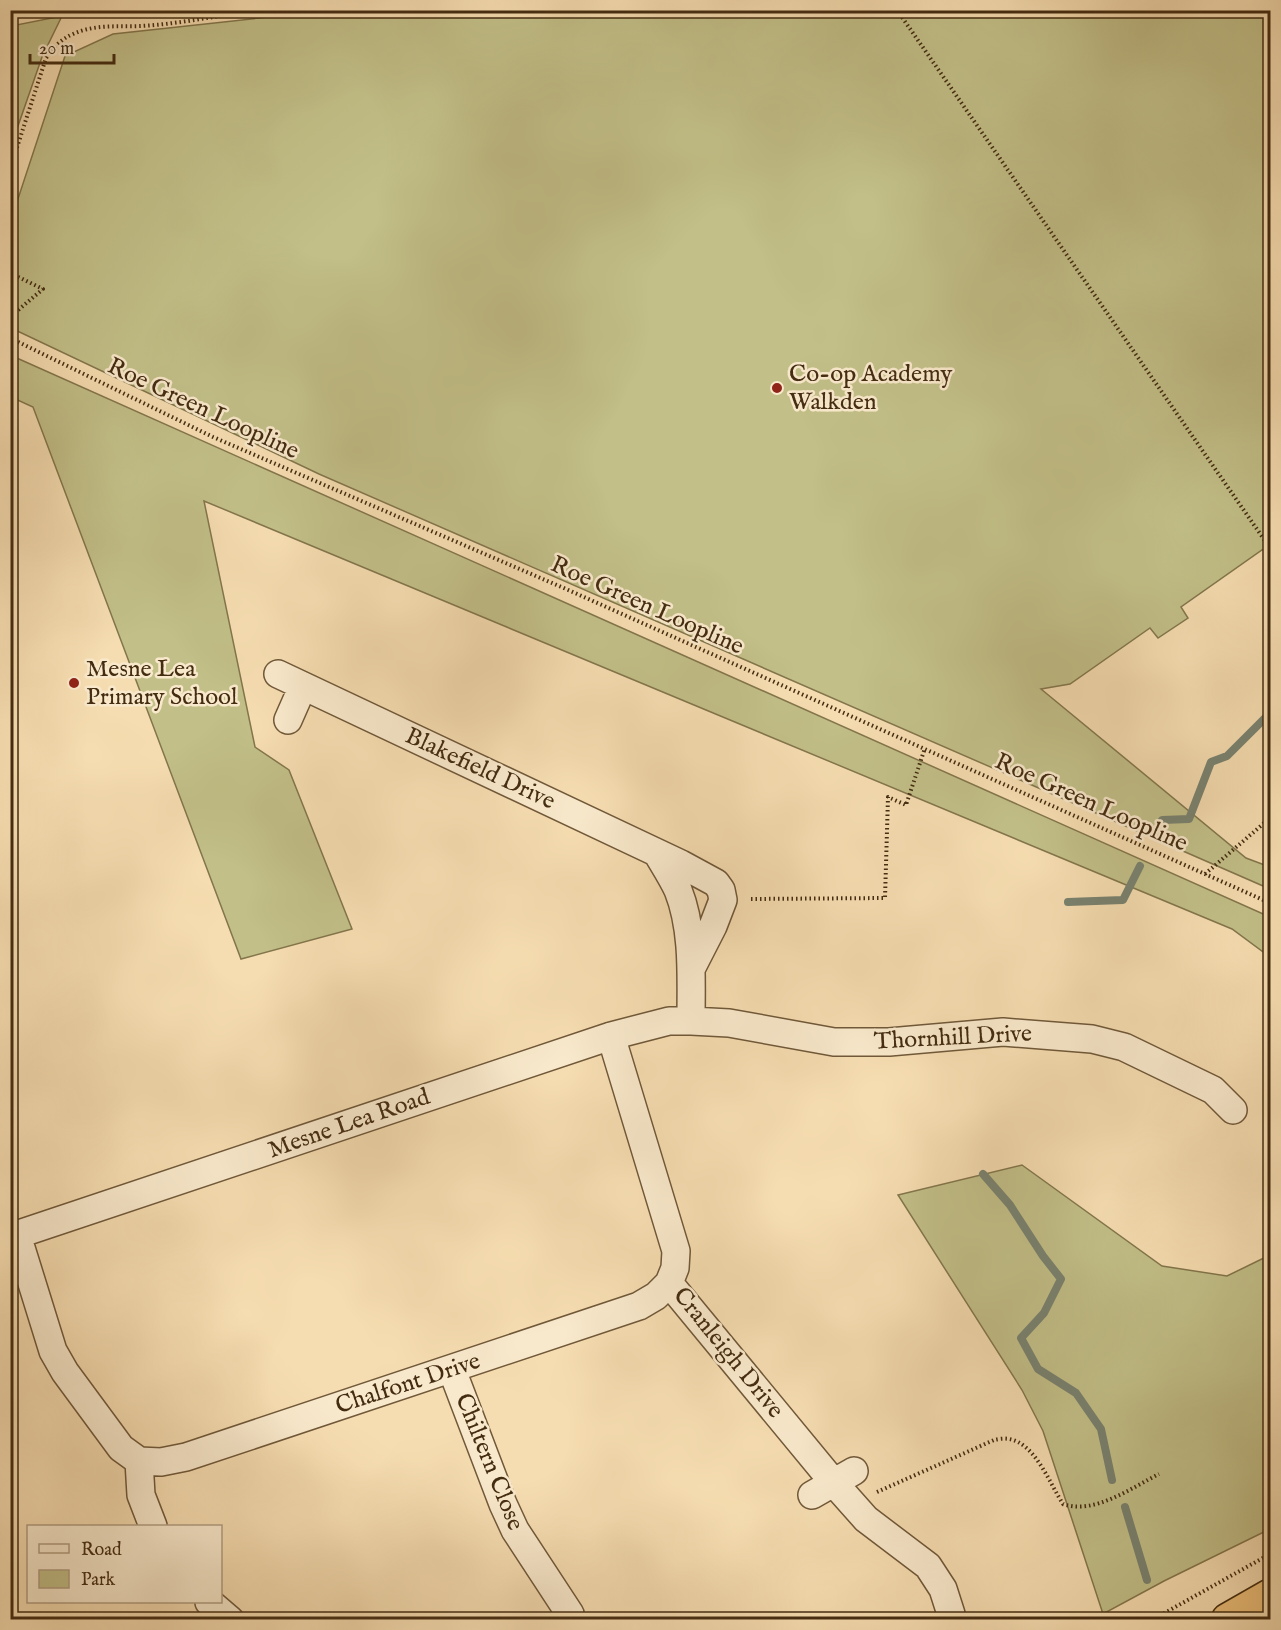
<svg xmlns="http://www.w3.org/2000/svg" width="1281" height="1630" font-family="'IM FELL English',serif">
<rect width="100%" height="100%" fill="#f6ddb1"/>
<filter id="stains"><feTurbulence type="fractalNoise" baseFrequency=".00333" numOctaves="4"/><feColorMatrix values="0 0 0 0 .2 0 0 0 0 .09 0 0 0 0 .02 0 0 0 .5 -.17"/></filter>
<radialGradient id="worn" r=".72"><stop offset=".6" stop-color="#630" stop-opacity="0"/><stop offset="1" stop-color="#630" stop-opacity=".3"/></radialGradient>
<path fill="#c2bf88" stroke="#83764c" stroke-width="1.5" d="M333,10l937,1v536l-8,3 -81,57 7,11 -30,20 -8,-10 -80,56 -29,5 205,169 24,9v22l-951,-415 -308,-146v-108l54,-164 48,-22z
M62,16l-20,41 -31,89v-120z
M10,355l1260,562v40l-38,-28 -1028,-428 51,246 34,23 63,159 -111,30 -208,-552 -22,-10z
M1022,1165l140,101 65,10 43,-21v274l-106,52 -61,33 -60,-183 -21,-41 -124,-195z"/>
<g fill="none" stroke-linecap="round" stroke-linejoin="round">
<path stroke="#798270" stroke-width="8" d="M1157,832l5,-12 27,-1 22,-57 16,-6 43,-43
M1068,902l55,-2 17,-34
M983,1174l27,31 33,51 18,23 -17,34 -23,25 17,31 38,24 25,36 11,51
M1125,1507l22,73"/>
<g stroke="#705839" stroke-width="30">
<path id="minor" d="M278,674l403,190 35,19 5,7 2,10 -10,26 -22,43
M288,720l15,-34
M657,853c7,12 15,24 21,37 16,40 13,88 13,131
M611,1036l65,215 -1,17 -6,15 165,200 32,36 62,47 15,23 8,25v6
M17,1235l36,116 12,21 56,76 18,13 2,34 12,31
M10,1237l601,-201 58,-15h22l38,2 105,19h55l114,-10 89,7 32,8 89,43 20,20
M452,1370l51,134 12,26 55,84
M139,1461l22,1 25,-5 453,-151 17,-10 13,-13
M812,1495l42,-24
M209,1602l21,18"/>
</g>
<g stroke="#442c11" stroke-width="36">
<path id="trunk" d="M1228,1620l42,-24"/>
</g>
<path stroke="#442c11" stroke-width="4" stroke-dasharray="1.5 3" stroke-linecap="butt" d="M897,10l373,538
M10,169l36,-111c8,-11 15,-19 27,-24 22,-10 45,-7 68,-8 39,-2 79,-11 118,-16
M10,273l33,16 -33,28
M10,338l203,99 353,152 704,314
M1205,874l65,-56
M751,899l134,-1 3,-101 18,8 19,-57
M877,1492l117,-52c4,-1 10,-2 15,-1 26,4 41,45 54,65 31,11 68,-16 96,-30
M1152,1620l118,-66"/>
<use href="#minor" stroke="#f9e9cc" stroke-width="27"/>
<use href="#trunk" stroke="#ebbe78" stroke-width="33"/>
</g>
<g fill="#8f2418" stroke="#f9e9cc" stroke-width="2">
<circle cx="777" cy="388" r="6"/>
<circle cx="74" cy="683" r="6"/>
</g>
<g text-anchor="middle" dominant-baseline="central" stroke-width="5" stroke-linejoin="round" paint-order="stroke">
<g font-size="24" fill="#442c11" stroke="#f9e9cc" text-anchor="start">
<text x="789" y="374">Co-op Academy<tspan x="789" dy="28">Walkden</tspan></text>
<text x="86" y="669">Mesne Lea<tspan x="86" dy="28">Primary School</tspan></text>
</g>
<g font-size="24" fill="#442c11" stroke="#f9e9cc">
<text transform="translate(203 409) rotate(25)">Roe Green Loopline</text>
<text transform="translate(647 606) rotate(24)">Roe Green Loopline</text>
<text transform="translate(480 769) rotate(25)">Blakefield Drive</text>
<text transform="translate(1091 803) rotate(24)">Roe Green Loopline</text>
<text transform="translate(953 1038) rotate(-3)">Thornhill Drive</text>
<text transform="translate(349 1124) rotate(-19)">Mesne Lea Road</text>
<text transform="translate(728 1353) rotate(51)">Cranleigh Drive</text>
<text transform="translate(408 1384) rotate(-18)">Chalfont Drive</text>
<text transform="translate(489 1462) rotate(68)">Chiltern Close</text>
</g>
</g>
<rect width="1281" height="1630" fill="none" stroke="#f6ddb1" stroke-width="36"/>
<rect x="12" y="12" width="1257" height="1606" fill="none" stroke="#442c11" stroke-width="3"/>
<rect x="18" y="18" width="1245" height="1594" fill="none" stroke="#442c11" stroke-width="1.5"/>
<rect x="27" y="1525" width="195" height="78" fill="#f9e9cc" stroke="#b19d81" stroke-width="1.5"/>
<rect x="39" y="1544" width="30" height="9" fill="#f9e9cc" stroke="#b19d81" stroke-width="1.5"/>
<text x="81" y="1555" font-size="18" fill="#442c11">Road</text>
<rect x="39" y="1570" width="30" height="18" fill="#c2bf88" stroke="#b19d81" stroke-width="1.5"/>
<text x="81" y="1585" font-size="18" fill="#442c11">Park</text>
<path d="M30 54v9h84v-9" fill="none" stroke="#442c11" stroke-width="3"/>
<text x="39" y="54" font-size="18" fill="#442c11" stroke="#f9e9cc" stroke-width="4.5" paint-order="stroke">20 m</text>
<rect width="100%" height="100%" filter="url(#stains)"/>
<rect width="100%" height="100%" fill="url(#worn)"/>
</svg>
